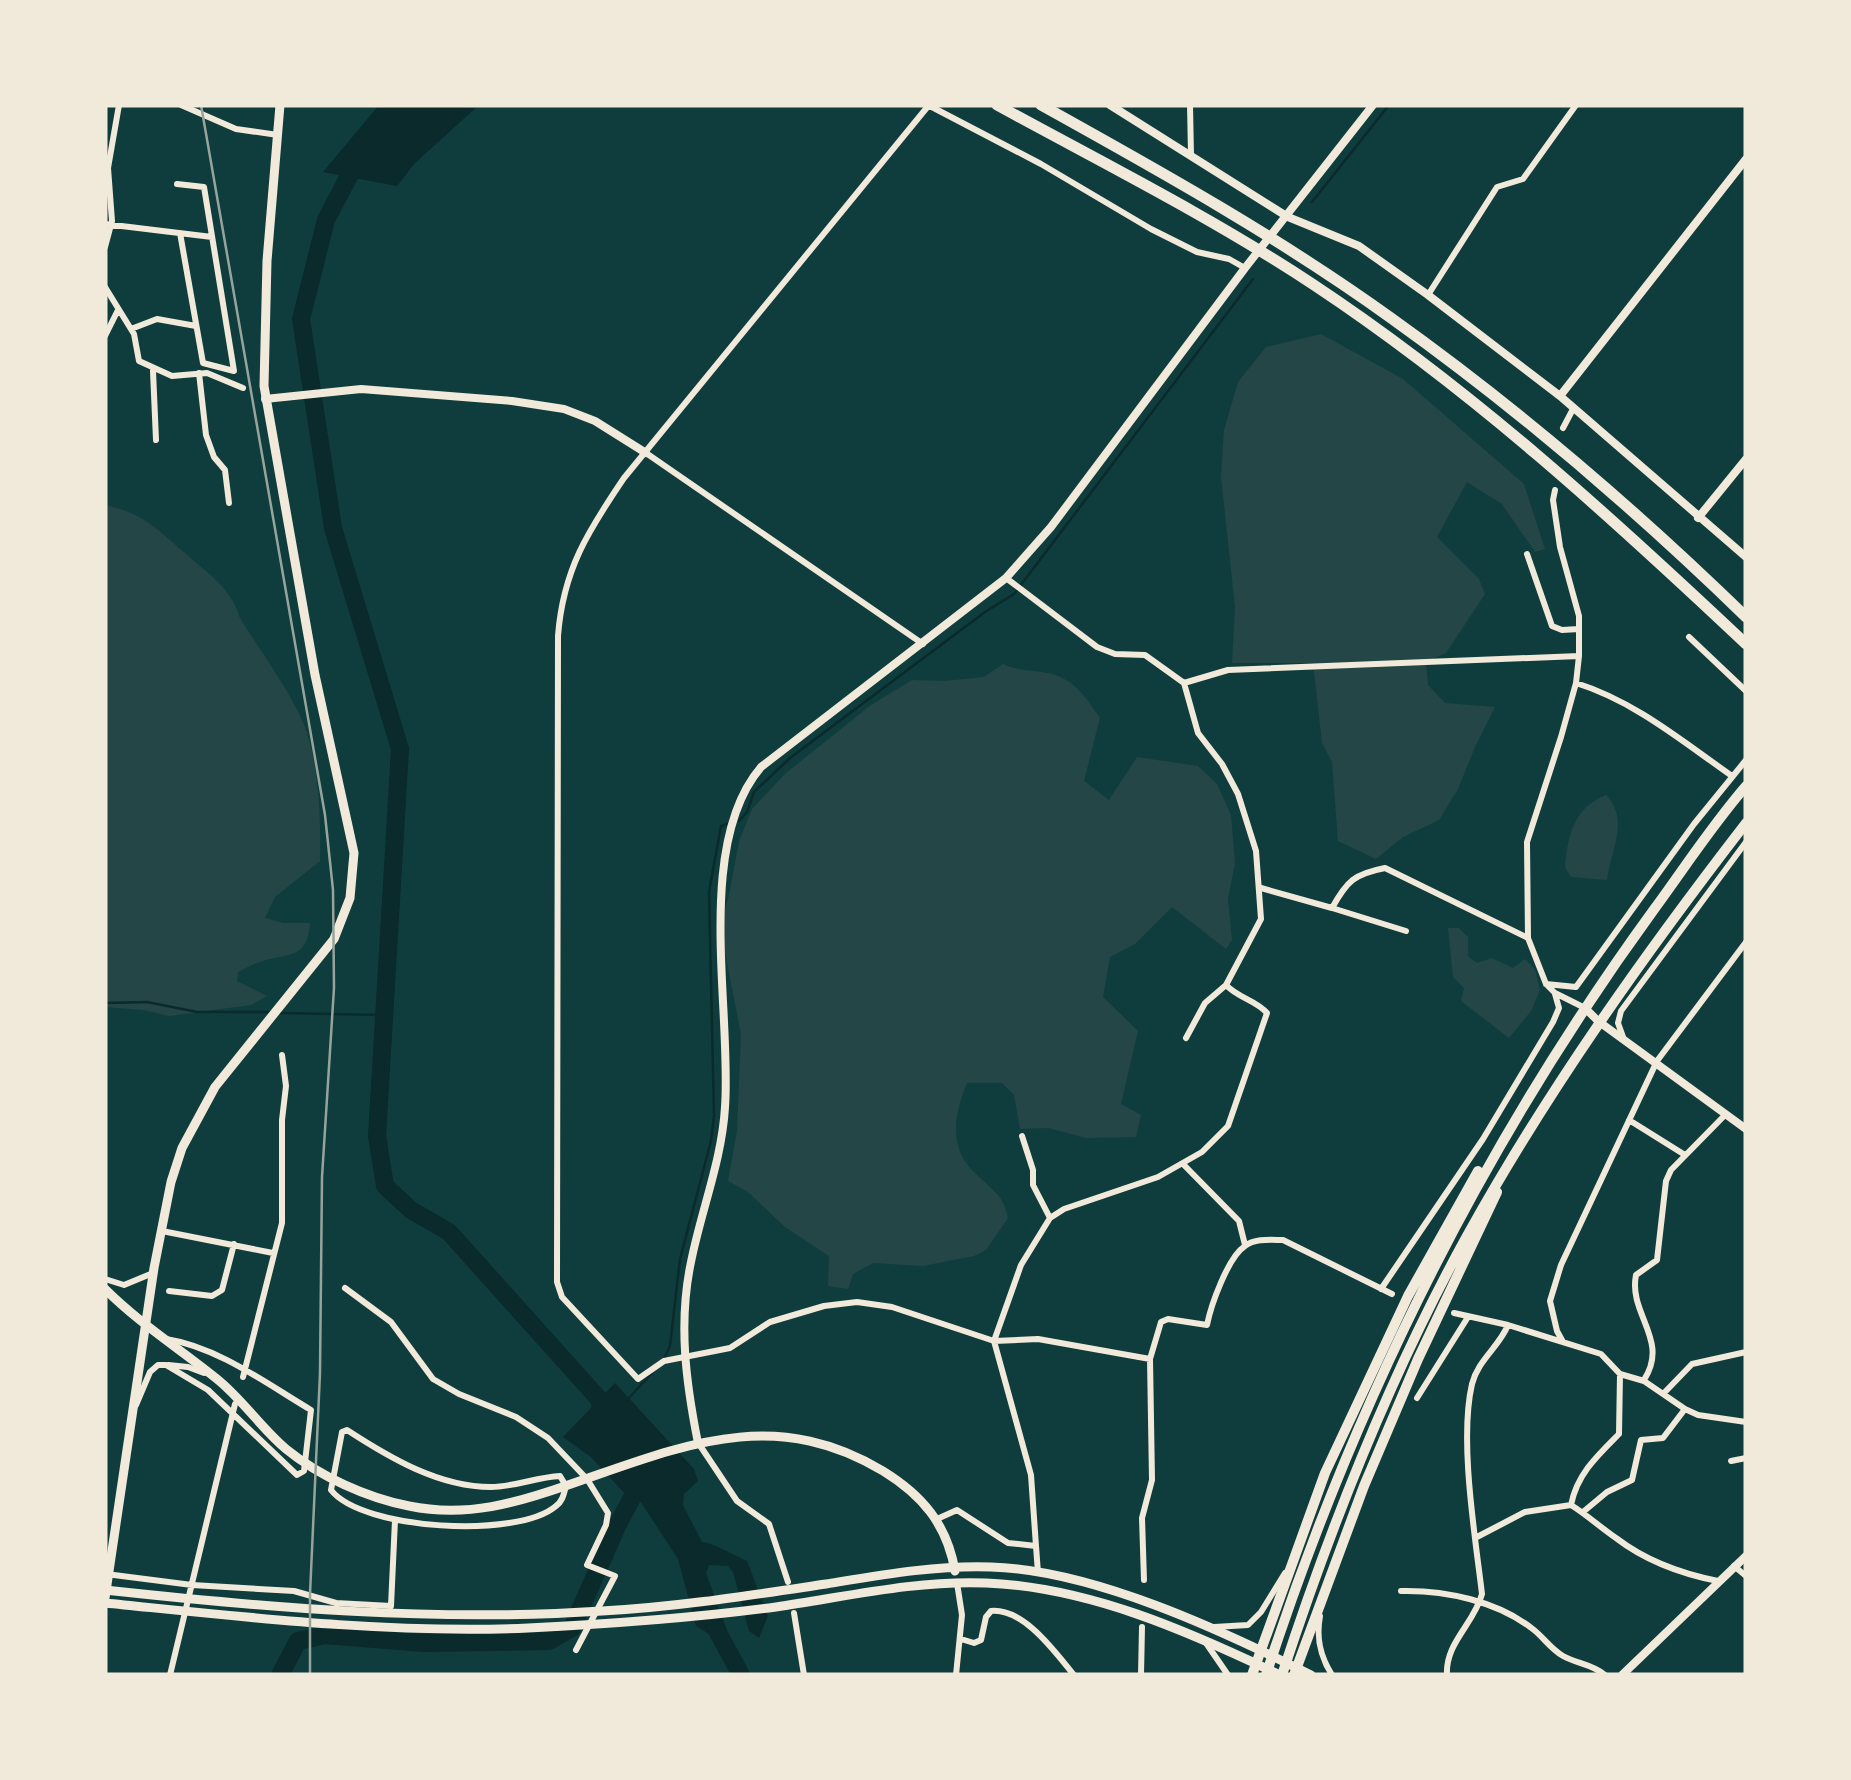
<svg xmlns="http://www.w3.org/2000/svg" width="1851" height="1780" font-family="Bitter,serif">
<rect width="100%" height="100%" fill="#0f3d3e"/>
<path fill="#244646" d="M1321,334l82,45 121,105 21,65 -10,3 -33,-48 -35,-22 -30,55 42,42 6,15 -39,59 -20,9 2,23 17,18 50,4 -20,40 -17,42 -19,31 -36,17 -27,22 -38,-18 -6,-79 -10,-19 -9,-80h-81l3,-56 -14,-130 3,-47 14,-48 28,-35z
M105,505c40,9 50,23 80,48 23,21 46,34 55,65 18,29 54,79 65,109 14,40 16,92 15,134l-45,36 -10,21 18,5h27c-3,38 -22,29 -50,39 -8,2 -15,7 -22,10l-1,9 30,15 -16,9 -82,11 -25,-6 -39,-3z
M1003,664c17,8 31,5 49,10 23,6 35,25 48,44l-16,63 25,19 28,-43 61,9 19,18 14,31 4,48 -7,35 4,42 -6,9 -54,-42 -37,37 -25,13 -7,40 35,34 -17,73 20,11 -5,22 -50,1 -38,-10 -28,1 -6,-34 -12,-12h-35c-13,32 -19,65 8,90 16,16 29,22 33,45l-22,32 -12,6 -51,10 -50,-3 -20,11 -5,15 -20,-3 1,-30 -44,-29 -37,-35 -20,-11 9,-50 4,-97 -21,-107 9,-32 10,-54 13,-32 34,-36 85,-68 41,-25 32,1 40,-4z
M1606,795c24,25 5,54 1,85l-36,-3 -6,-10c3,-33 9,-59 41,-72z
M1448,928h11l9,9v19l9,7 15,-5 21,10 12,-9 10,11 5,20 -9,21 -22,27 -48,-37 3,-13 -11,-11z"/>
<path fill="#0a2a2b" d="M379,105h100l-64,58 -18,23 -74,-14z
M615,1383l79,86 4,12 -14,13 -1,11 19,37c9,0 34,14 45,19l21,55 -9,22 -10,-7 -16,-59 -5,-6 -19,-1 -3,8 28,76 -38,-23 -18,-67 -38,-58 -14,-6 -35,-38 -28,-20z"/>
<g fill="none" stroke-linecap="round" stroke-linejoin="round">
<path stroke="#0a2a2b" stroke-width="2.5" d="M1312,202l77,-97
M739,821l8,-9 7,-20 36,-34 195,-146 29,-18 239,-315
M105,1003l42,-1 50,10h75
M280,1013l103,2
M664,1359l6,-13 10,-87 31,-118 3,-25 -5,-224 12,-66 10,-3
M627,1400l25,-27"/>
<path stroke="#0a2a2b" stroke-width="18" d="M360,155l-34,65 -25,99 32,209 67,221 -23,387 8,50 26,24 38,22 150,167 6,24
M715,1627l26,48
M280,1675l18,-34 27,-6 99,8 125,-2 23,-13 46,-104 25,-47"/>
<path stroke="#f1e9da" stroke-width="6" d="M181,105l55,24 42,6
M928,105l113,59 110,65 46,23 32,7 16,9
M929,105l-305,373c-36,53 -61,92 -66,158l-1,646 5,15 76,82 26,-18 66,-13 40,-26 54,-16 33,-4 35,5 102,34 44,-2 112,20
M1190,105l1,50
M177,184l27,3 30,184 -31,-8 -23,-130
M105,224l107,13
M105,247l7,-26 -4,-53 11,-63
M105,287l29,47 5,27 33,15 35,-3 36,15
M1428,295l69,-108 26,-8 53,-74
M131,329l26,-10 39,7
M105,336l13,-26
M153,371l3,69
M199,373l7,62 8,22 11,13 4,33
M1563,428l10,-19
M646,453l277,191
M1555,490l-2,10 7,47 19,69v40l-3,27 -15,54 -34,105 1,96 18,46 9,9 30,15
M1527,554l25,72 10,4 17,-1
M1006,578l91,69 18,7 30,1 39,28 14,50 24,31 16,30 18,57 5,68 -35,66c12,13 30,15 41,28l-39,113 -26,26 -44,25 -94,32 -14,9 -29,47 -27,76 37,134 5,71
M1689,637l57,54
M1184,683l44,-13 351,-14
M1576,683c58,18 106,58 156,93
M1261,888l71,20c15,-27 22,-34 53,-40l143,70
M1332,908l74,23
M1546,984l30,3 118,-163 52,-64
M1623,1037l-5,-14 3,-12 125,-169
M1186,1038l19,-35 21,-18
M1629,1120l56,35
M1022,1136l11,34v15l17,33
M1183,1164l56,57 6,24
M162,1231l111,22
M105,1279l19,6 29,-12
M345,1288l46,34 42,57 26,15 57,23 32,21 39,41 21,34 -2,12 -19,40 28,11 -39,74
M1381,1289l102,-150 70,-117 6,-14 -4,-14
M169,1291l43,5 10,-6 12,-46
M1454,1313l54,12 93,29 19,20 24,7 41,28 13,6 48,7
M1563,1342l-6,-11 -7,-30 11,-36 96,-204 89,-119
M168,1365l20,2 16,6
M243,1377l39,-154v-103l4,-34 -4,-31
M1644,1380c26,-40 -16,-66 -8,-105l21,-15 9,-79 5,-11 55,-56
M1664,1393l28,-29 54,-12
M1417,1398l51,-81
M136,1405l14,-33 8,-7h8l42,25 89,85 7,-4 7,-61c-44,-26 -93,-63 -145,-71
M347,1430c43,28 92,57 144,57 23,0 46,-10 69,-11l6,10c-2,7 -3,15 -10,20 -38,33 -194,24 -225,-16l11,-58z
M699,1444l38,57 32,23 19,58
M1731,1461l15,-3
M1571,1505c6,-31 27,-50 48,-71l1,-60
M1583,1512l24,-20 25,-12 9,-40 22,-2 22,-29
M937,1519l20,-9 51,33 28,3 2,27
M1475,1538l50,-26 46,-7c16,10 29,22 45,33 30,23 66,36 102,43
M1734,1566l12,10
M106,1574l86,11 102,6 42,12 55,3 4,-86
M1144,1580l-2,-62 10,-38 -2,-121 11,-37 7,-3 39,6c4,-20 21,-68 38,-79 10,-8 27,-6 38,-6l109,54
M1401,1591c44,-1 97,10 133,39 10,8 17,19 29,26 14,8 29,8 42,19
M794,1613l10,62
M1320,1616c-4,22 0,40 12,59
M1214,1627l34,-2 13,-13 24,-39
M961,1639l13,4 7,-3 5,-23 5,-6c33,-3 64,41 83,64
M1206,1643l22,32
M170,1675l65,-271
M956,1675l6,-60 -5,-32
M1141,1675l1,-48
M1447,1675c-2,-32 27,-51 35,-81 -7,-59 -23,-154 -10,-210 6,-24 27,-37 36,-59"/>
<path stroke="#f1e9da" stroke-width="8" d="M1110,105l178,112 71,29 69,49 132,101 186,161
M1560,396l186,-237
M265,399l96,-10 151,12 52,8 31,12 51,32
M1698,518l48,-59
M1585,1008l13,13 148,108
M698,1443c-12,-60 -20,-120 -7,-181 10,-51 31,-102 34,-155 7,-96 -31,-262 36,-340l245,-189 45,-51 194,-259 128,-163
M1622,1675l124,-119"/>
<path stroke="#f1e9da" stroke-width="9" d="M105,1598l49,-330 17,-86 11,-34 33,-61 119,-148 16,-41 4,-45 -39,-178 -51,-289 3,-125 13,-156"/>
<path stroke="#f1e9da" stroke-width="9" d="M105,1289c34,34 75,60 112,90 26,21 44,49 69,70 33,27 81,49 123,57 58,12 108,-3 162,-22 111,-38 202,-79 312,-13 39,24 64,53 72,100
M105,1590c165,18 330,32 497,21 75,-4 150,-16 224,-27 55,-9 110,-19 165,-17 102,3 230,63 320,108
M105,1603c140,14 282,31 423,25 83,-4 166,-10 248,-21 69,-10 140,-27 210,-24 103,4 204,49 294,92"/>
<path stroke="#f1e9da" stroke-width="10" d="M1252,1675l73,-202 83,-177 70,-125
M1266,1675c89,-274 219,-534 389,-767 30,-41 58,-84 91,-122
M1282,1675c49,-150 108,-300 185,-439 81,-146 177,-281 279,-413
M1294,1675l70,-189 54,-127 79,-167"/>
<path stroke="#f1e9da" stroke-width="11" d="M997,105c106,58 216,113 317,180 157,104 295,230 432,359
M1041,105c119,66 239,133 350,213 126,90 244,191 355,299"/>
<path stroke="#97a49c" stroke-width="2.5" d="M201,105l124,710 8,75 1,98 -12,189 -2,196 -10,221v81"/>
</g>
<rect width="1851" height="1780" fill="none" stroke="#f1e9da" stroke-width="215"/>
</svg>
